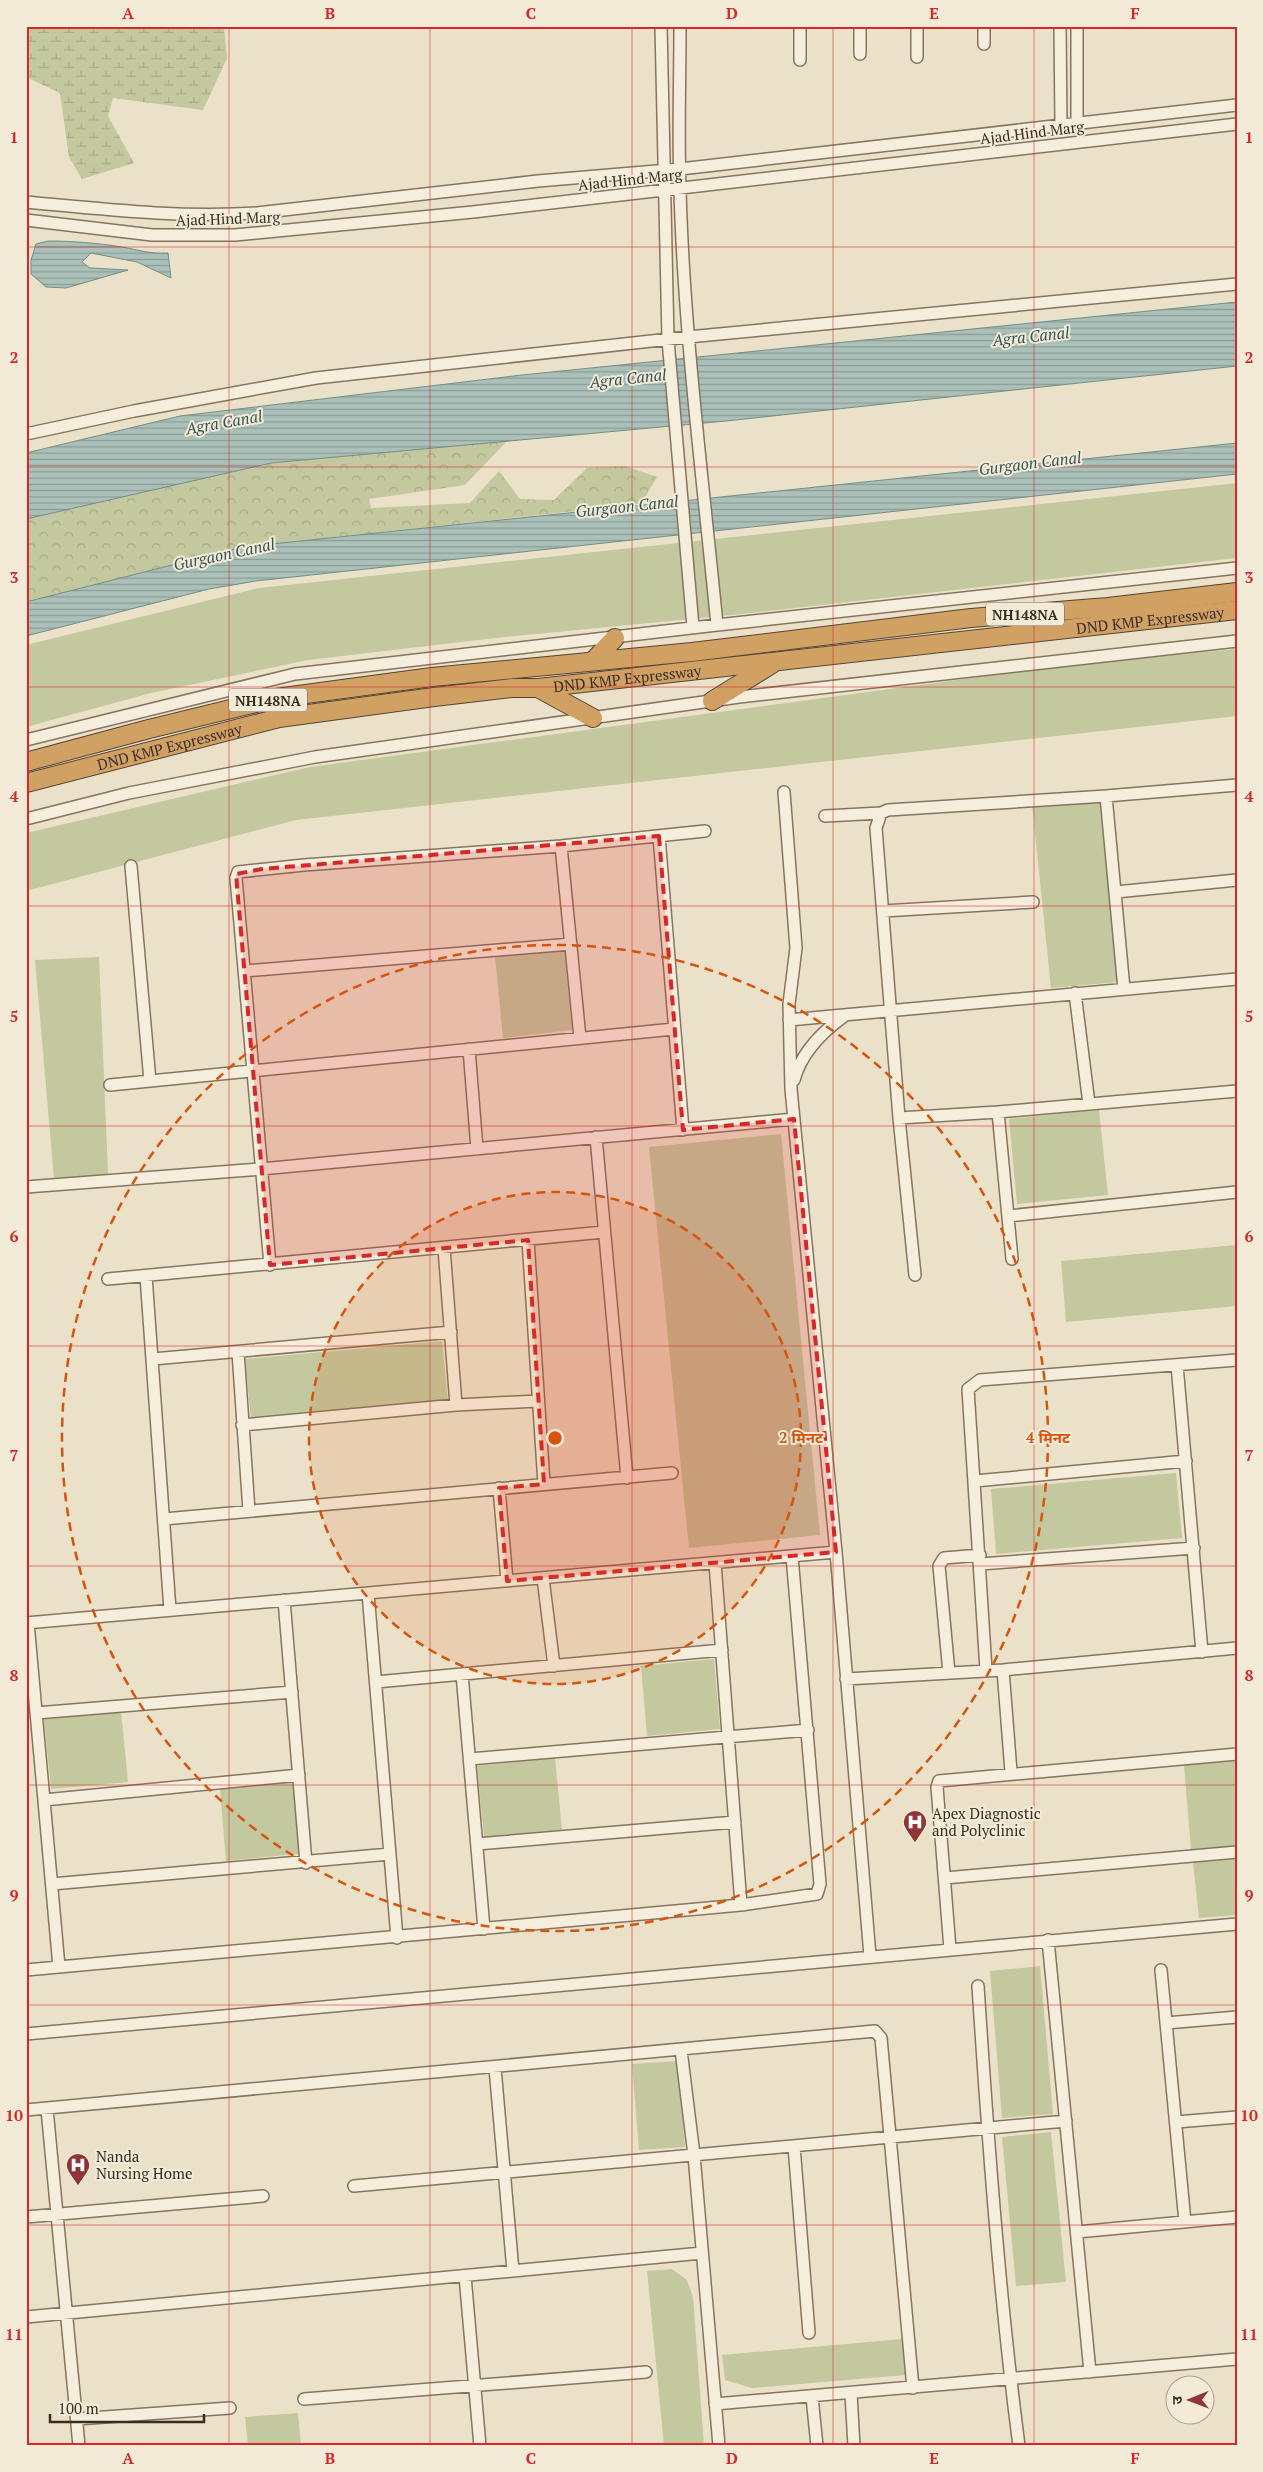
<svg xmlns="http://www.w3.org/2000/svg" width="1263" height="2472" font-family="'PT Serif','Noto Sans Devanagari',serif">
<defs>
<pattern id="forest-crowns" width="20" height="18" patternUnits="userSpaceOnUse" patternTransform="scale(1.25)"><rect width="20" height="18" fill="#c3c89e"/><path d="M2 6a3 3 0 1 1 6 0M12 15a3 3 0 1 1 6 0" fill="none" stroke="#a8ac88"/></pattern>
<pattern id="wetland-marsh" width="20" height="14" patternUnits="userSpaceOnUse" patternTransform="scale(1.25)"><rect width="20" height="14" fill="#c3c89e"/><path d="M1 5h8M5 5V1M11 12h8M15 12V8" fill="none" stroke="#a8ac88"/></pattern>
<pattern id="water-rules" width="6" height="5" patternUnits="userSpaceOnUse" patternTransform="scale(1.25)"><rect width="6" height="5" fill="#aac0b9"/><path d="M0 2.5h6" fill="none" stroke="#8b9c96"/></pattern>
</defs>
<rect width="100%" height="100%" fill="#ebe1c9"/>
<path fill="#c3c89e" d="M1237,483v75l-495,56 -247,24 -187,22 -157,33 -125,34v-82l233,-57z
M1237,649v67l-941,104 -270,71v-58l284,-66 759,-102z
M1099,797l19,185 -67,6 -19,-184z
M564,949l8,81 -69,8 -8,-82z
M99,957l9,217 -54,5 -19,-219z
M1099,1110l9,85 -91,9 -8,-85z
M781,1134l39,401 -131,13 -40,-401z
M1237,1245v61l-171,16 -5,-61z
M442,1341l6,60 -197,19 -6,-61z
M1176,1473l6,65 -186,16 -5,-65z
M714,1659l6,70 -73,7 -6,-70z
M121,1711l7,71 -77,7 -7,-71z
M555,1758l7,72 -78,7 -7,-71z
M1237,1761v85l-46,4 -7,-85z
M297,1782l7,71 -78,8 -6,-72z
M1237,1858v57l-38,3 -6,-56z
M1040,1966l13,148 -51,4 -12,-147z
M678,2061l7,86 -46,3 -7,-86z
M1051,2132l15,150 -50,4 -14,-149z
M672,2269l15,11 6,17 11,149h-40l-17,-175z
M902,2339l3,36 -153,13 -27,-8 -3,-25z
M298,2413l3,33h-53l-3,-29z"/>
<path fill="url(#forest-crowns)" d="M507,441l-42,44 -96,14 2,9 99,-5 29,-32 21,28 34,1 33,-32 38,-2 32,11 -16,27 -398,43 -217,55v-83l245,-56z"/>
<path fill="url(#wetland-marsh)" d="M26,26h198l3,32 -24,52 -90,-12 -5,18 26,47 -52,16 -13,-22 -9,-64 -34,-16z"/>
<path fill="url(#water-rules)" stroke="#718e86" d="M48,241c23,0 50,2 74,6 17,3 27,7 46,6l3,25 -34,-16 -46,-9 -9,9 8,6 38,2 -62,18 -20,-1 -15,-13v-14l5,-16z
M1237,302v64l-511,55 -455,42 -245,56v-66l154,-37 342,-41z
M1237,443v31l-981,107 -47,8 -183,47v-34l217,-55z"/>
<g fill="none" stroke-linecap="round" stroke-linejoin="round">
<g stroke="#867460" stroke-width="14">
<path id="minor" d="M661,26l7,314 25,287
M680,26c0,55 -2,109 0,164 4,145 23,290 37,435
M800,26v34
M860,26v28
M917,26v31
M984,26v18
M1060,26l1,99
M1077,26v97
M26,202c77,7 153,16 231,11l281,-32 142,-12 557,-64
M26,220l126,15h83l238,-23 764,-88
M26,434l108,-23 182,-33 372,-41 549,-53
M26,740l269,-66 422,-49 520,-57
M784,792l12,156 -7,56 2,85 45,463 34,404
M1106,796l18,193
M825,816l56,-3
M26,819l103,-26 186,-36 424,-60 498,-56
M659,836l24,294
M561,846l19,192
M131,866l19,215
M1116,892l121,-12
M883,911l150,-9
M244,971l327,-27
M1075,993l14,111
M789,1020l448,-41
M469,1049l8,100
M794,1080c7,-27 28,-48 50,-64
M110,1085l564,-56
M998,1112l14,147
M899,1118l99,-6 239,-21
M596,1137l31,341
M26,1187l235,-18 533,-50
M1008,1216l229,-24
M528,1240l16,244
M444,1248l12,157
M270,1265l-34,-387 2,-6 66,-7 257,-19 144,-15
M915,1275l-16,-157 -23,-290 5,-15 7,-3 218,-14 131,-11
M146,1276l24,334
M108,1279l496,-47
M238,1352l11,159
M153,1359l298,-27
M1177,1365l25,287
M242,1425l214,-20 82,-4
M975,1481l211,-20
M499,1488l8,93
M164,1519l508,-46
M715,1563l26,342
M980,1564l214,-16
M543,1578l11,88
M368,1593l29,345
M284,1600l22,263
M26,1623l810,-71
M28,1623l31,344
M986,1670l-18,-281 12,-9 257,-20
M1003,1670l8,102
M949,1673l-10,-107 5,-8 36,-3
M462,1674l22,255
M846,1679l157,-9 234,-22
M376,1682l346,-32
M36,1713l256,-21
M470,1759l338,-29
M44,1800l255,-25
M477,1844l258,-22
M945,1878l292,-26
M52,1884l338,-30
M1048,1940l42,432
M950,1949l-13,-162 2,-6 298,-27
M26,1970l715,-65 76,-11 3,-10 -28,-328
M1161,1970l24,252
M978,1986c10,154 21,307 41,460
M1166,2023l71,-6
M26,2034l1211,-110
M681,2050l13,105 25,291
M495,2068l18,203
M47,2109l32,337
M26,2110l849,-79 6,7 32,350
M1176,2122l61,-5
M794,2146l15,187
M354,2186l712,-65
M26,2217l237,-21
M1077,2232l160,-15
M465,2276l15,170
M26,2317l676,-64
M851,2394l3,52
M812,2397l5,49
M304,2399l342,-27
M715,2404l522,-45
M77,2419l153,-11"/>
</g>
<g stroke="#544333" stroke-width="20">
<g id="highway">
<path d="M594,660l21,-22"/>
<path d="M538,688l55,30"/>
<path d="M712,701l60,-37"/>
<path d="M26,762l123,-33 127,-31 156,-21 260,-25 279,-34 137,-11 129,-15"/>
<path id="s1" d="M26,783l253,-65 155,-21 78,-9h26l699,-78"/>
</g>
</g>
<use href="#minor" stroke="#f6eedc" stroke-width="11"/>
<use href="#highway" stroke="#d1a163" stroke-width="18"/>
</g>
<path fill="#d62828" fill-opacity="0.2" stroke="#d62828" stroke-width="4" stroke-dasharray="10 6" stroke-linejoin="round" d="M659,836l24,294 111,-11 42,433 -329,29 -8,-93 45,-4 -16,-244 -258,25 -34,-391 26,-5z"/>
<path fill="none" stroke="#d62828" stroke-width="1" stroke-opacity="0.55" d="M229,26v2420M430,26v2420M632,26v2420M833,26v2420M1034,26v2420M26,247h1211M26,467h1211M26,687h1211M26,906h1211M26,1126h1211M26,1346h1211M26,1566h1211M26,1785h1211M26,2005h1211M26,2225h1211"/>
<circle cx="555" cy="1438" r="246" fill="#d6540e" fill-opacity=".12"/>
<g fill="none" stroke="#d6540e" stroke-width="2.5" stroke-dasharray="9 6">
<circle cx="555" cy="1438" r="246"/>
<circle cx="555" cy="1438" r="493"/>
</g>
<defs>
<g id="hospital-pin" transform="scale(1.25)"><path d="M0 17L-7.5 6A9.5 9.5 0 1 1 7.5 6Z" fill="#8f3536" stroke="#f3ebd8"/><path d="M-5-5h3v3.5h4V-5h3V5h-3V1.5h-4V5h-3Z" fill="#fff"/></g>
</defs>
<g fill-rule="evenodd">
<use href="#hospital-pin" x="915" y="1822"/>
<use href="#hospital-pin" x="78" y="2165"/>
</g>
<g text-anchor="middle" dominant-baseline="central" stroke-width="4" stroke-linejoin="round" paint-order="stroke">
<g fill="#f3ebd8" stroke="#706559" stroke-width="1">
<rect x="986" y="602.5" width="78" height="23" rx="4"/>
<rect x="229" y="688.5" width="78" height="23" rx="4"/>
</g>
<g font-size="14" font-weight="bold" fill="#382c22">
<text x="1025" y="614">NH148NA</text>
<text x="268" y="700">NH148NA</text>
</g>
<g font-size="15" fill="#382c22" stroke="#f3ebd8">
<text transform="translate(1032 132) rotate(-7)">Ajad Hind Marg</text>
<text transform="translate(630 179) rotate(-6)">Ajad Hind Marg</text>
<text transform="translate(228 218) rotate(-2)">Ajad Hind Marg</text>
<text stroke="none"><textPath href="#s1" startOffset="1138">DND KMP Expressway</textPath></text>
<text stroke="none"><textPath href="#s1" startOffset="612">DND KMP Expressway</textPath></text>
<text stroke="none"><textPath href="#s1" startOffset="148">DND KMP Expressway</textPath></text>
</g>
<g font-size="15" fill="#382c22" stroke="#f3ebd8" text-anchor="start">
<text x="932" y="1813">Apex Diagnostic<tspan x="932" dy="17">and Polyclinic</tspan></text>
<text x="96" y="2156">Nanda<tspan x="96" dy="17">Nursing Home</tspan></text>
</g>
<g font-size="16" font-style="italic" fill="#325654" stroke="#f3ebd8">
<text transform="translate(1031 336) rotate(-6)">Agra Canal</text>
<text transform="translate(628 378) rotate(-6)">Agra Canal</text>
<text transform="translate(224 422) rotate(-10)">Agra Canal</text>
<text transform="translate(1030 463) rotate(-7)">Gurgaon Canal</text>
<text transform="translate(627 506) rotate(-6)">Gurgaon Canal</text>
<text transform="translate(224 554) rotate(-12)">Gurgaon Canal</text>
</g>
</g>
<circle cx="555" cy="1438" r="8" fill="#d6540e" stroke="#f3ebd8" stroke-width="2.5"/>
<g font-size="15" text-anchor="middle" font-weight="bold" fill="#d6540e" stroke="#f3ebd8" stroke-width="4" stroke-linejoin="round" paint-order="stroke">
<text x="801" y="1443">2 मिनट</text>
<text x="1048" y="1443">4 मिनट</text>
</g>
<rect width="1263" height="2472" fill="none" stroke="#f3ebd8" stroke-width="55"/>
<g transform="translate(1190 2400) rotate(269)"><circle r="24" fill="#f3ebd8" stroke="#a89f8f"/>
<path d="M0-4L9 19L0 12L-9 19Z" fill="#8f3536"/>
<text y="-8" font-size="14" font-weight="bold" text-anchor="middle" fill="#382c22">उ</text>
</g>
<path d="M50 2414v8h154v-8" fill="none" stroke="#382c22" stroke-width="2.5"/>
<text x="58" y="2414" font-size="15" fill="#382c22" stroke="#f3ebd8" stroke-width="4" paint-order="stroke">100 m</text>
<rect x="28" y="28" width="1208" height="2416" fill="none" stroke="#d62828" stroke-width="2"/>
<g font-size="16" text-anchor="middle" font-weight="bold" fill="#d62828">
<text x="128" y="19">A</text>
<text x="330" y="19">B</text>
<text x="531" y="19">C</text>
<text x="732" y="19">D</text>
<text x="934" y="19">E</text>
<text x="1135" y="19">F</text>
<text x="14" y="143">1</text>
<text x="1249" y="143">1</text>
<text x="14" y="363">2</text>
<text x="1249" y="363">2</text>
<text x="14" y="583">3</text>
<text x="1249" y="583">3</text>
<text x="14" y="802">4</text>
<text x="1249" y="802">4</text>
<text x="14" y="1022">5</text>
<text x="1249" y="1022">5</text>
<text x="14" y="1242">6</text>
<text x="1249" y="1242">6</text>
<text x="14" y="1461">7</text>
<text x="1249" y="1461">7</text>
<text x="14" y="1681">8</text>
<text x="1249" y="1681">8</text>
<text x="14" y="1901">9</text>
<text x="1249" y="1901">9</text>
<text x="14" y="2121">10</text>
<text x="1249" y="2121">10</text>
<text x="14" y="2340">11</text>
<text x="1249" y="2340">11</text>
<text x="128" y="2464">A</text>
<text x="330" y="2464">B</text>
<text x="531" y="2464">C</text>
<text x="732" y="2464">D</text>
<text x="934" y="2464">E</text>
<text x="1135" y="2464">F</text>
</g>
</svg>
